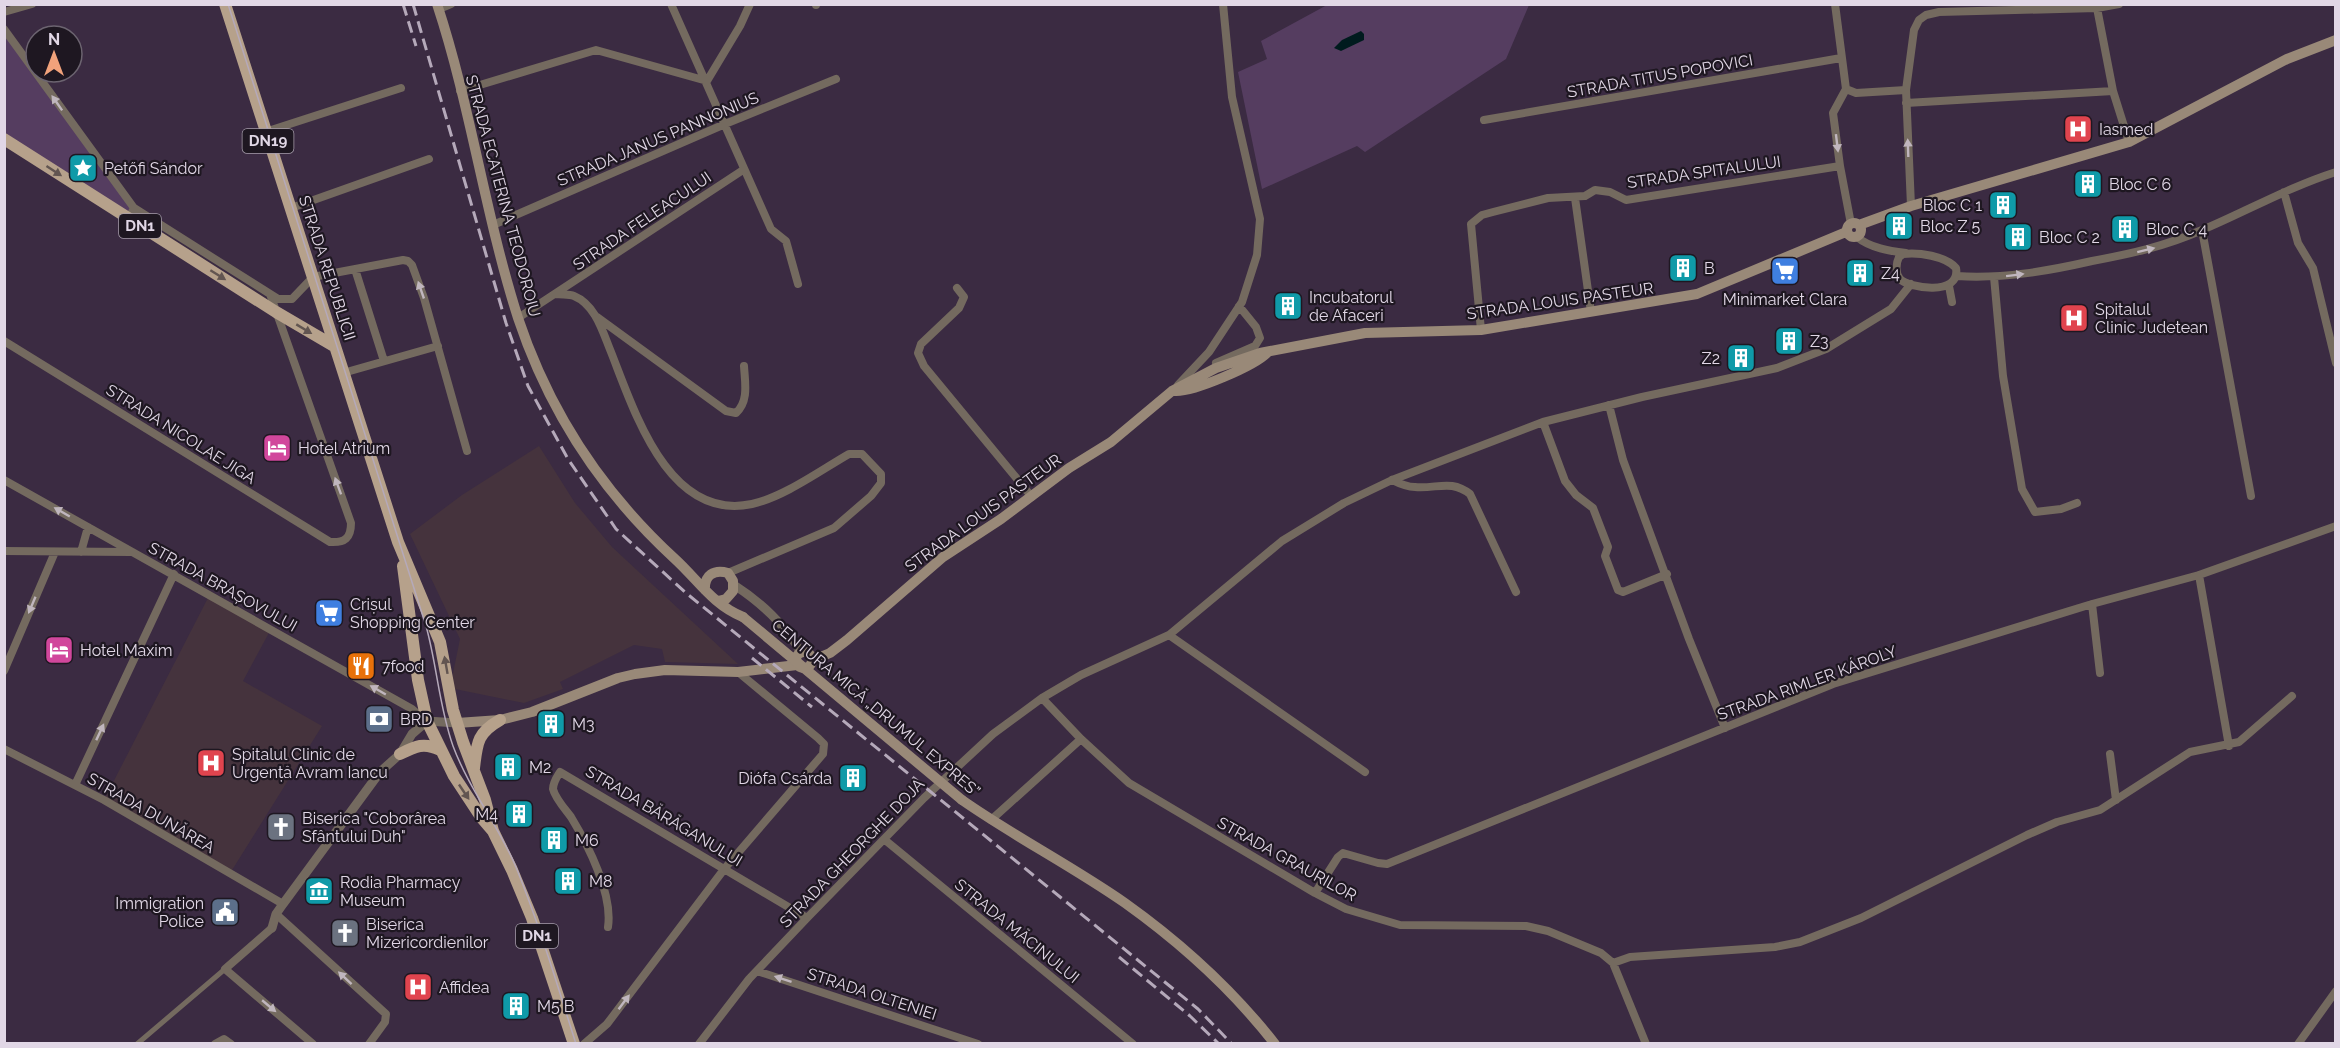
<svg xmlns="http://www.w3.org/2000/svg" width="2340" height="1048" font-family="Raleway,sans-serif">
<rect width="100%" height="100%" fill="#3b2b42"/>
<path fill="#45333d" d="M539,446l36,57 37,44 126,117 -73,-2 -3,-13 -28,-4 -74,37 3,7 -39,14 -74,-15 10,-49 -50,-105 52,-39z
M210,594l61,35 -28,52 79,45 -93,149 -125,-75z"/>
<path fill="#553d60" d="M1327,5h202l-23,54 -141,93 -8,-6 -95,43 -24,-117 29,-13 -6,-18z
M4,29l130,179 -6,10 -123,-78z"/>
<path fill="#001b1e" d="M1361,31l3,3v6l-23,11 -7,-3 8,-8z"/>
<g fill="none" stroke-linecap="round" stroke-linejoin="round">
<path stroke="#746a5f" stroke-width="5" d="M137,1044l88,-75"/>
<path stroke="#746a5f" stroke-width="8" d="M671,4l100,225 15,12 12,43
M816,4v1
M1835,4l11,85 10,4 50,-3
M2097,8l16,83 16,51
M439,9l12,-5
M4,12l28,-8
M4,29l130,179 -2,4
M1846,89l-13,24 7,53 11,58
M460,91l136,-41 111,31 33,-55 10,-22
M1906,103l207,-12
M1484,120l357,-62
M265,132l136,-44
M2284,192l14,51 15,25 23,95
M1575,198l16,114
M1911,206l-5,-116 8,-60 5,-10 7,-5 13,-3 158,-4 22,-4
M134,208l144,91h14l21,-22 90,-17 5,1 4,4 12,33 43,153
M291,208l138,-49
M493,225l232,-101 111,-45
M2202,230l49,266
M1857,237c13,11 33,14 49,16
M1903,254c15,-2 43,2 53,14 5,29 -48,20 -56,11 -5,-6 -4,-16 -1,-22z
M355,269l29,92
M1957,276c46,3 91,-5 135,-15 38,-7 74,-15 110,-31 45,-19 87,-43 134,-58
M1994,277l9,99 19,113 13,23 26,-3 16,-6
M1949,286l3,16
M957,288l7,9 -5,11 -38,36 -3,9 6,13 108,131
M556,294c6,1 13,0 18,2 22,9 29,37 37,56 23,58 57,170 141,152 32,-7 69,-34 97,-50h13l19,20v9l-10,13 -37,32 -106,45
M597,317l129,94 10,2c13,-12 9,-30 8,-47
M518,318l225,-148
M1481,330l-10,-106 11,-9 11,-3 55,-14 37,-2 10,-6 15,2 16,8 214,-34
M4,341l326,201c15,1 21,-4 21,-19l-81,-229
M1216,363l39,-17 5,-8 -4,-11 -17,-21
M343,373l95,-27
M1178,385l31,-33 33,-50 15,-47 3,-36 -28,-122 -9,-93
M1609,405l14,55 66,179 36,89
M1543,422l22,59 11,14 17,13 15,39 -3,9 13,34 5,2 44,-18
M4,480l408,229 14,12
M1392,480c8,4 15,7 23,7 22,2 36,-8 55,7l46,98
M4,551l126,1
M81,552l7,-25
M2199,575l30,171
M2092,604l8,69
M1169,635l196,137
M4,671l51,-119
M1042,698l39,41 48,44 186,110 31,16 54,16 126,1 22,5 53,22 12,10 33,81
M4,749l100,51 179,104
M2110,754l6,46
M75,785l99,-211
M991,820l90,-81
M885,840l248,204
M1315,893l23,-36 5,-4 35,10 9,1 446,-180 259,-80 107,-29 137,-49
M276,914l110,100 -1,8 -16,22
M608,927c5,-33 -20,-82 -37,-110 -6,-8 -16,-19 -18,-28 0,-7 4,-12 7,-17l247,146
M272,928l-47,41 88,75
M1613,963l17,-6 145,-10 25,-5 61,-24 166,-83 30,-13 43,-12 90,-58 49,-10 53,-46
M757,971l221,73
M215,1044l9,-5 7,5
M584,1044l23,-20 118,-156 98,-114 1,-10 -6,-6 -80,-66
M699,1044l50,-65 58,-61 117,-120 69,-64 49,-36 39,-23 88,-40 113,-94 62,-38 48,-23 151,-58 99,-25 135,-29 49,-19 65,-40 20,-25
M2298,1044l38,-53"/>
<path stroke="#746a5f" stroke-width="9" d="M734,585c25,16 53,41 67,68
M272,928l4,-14 7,-10 97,-132 20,-18 12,-20 15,-13 30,2"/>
<path stroke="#998978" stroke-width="10" d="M437,4c34,103 48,211 81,314 31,93 85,175 157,241 23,21 38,46 68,58
M1847 230a7 7 0 1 1 14 0a7 7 0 1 1-14 0Z
M1859,225l52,-19 218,-64 158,-83 49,-19
M1175,391c19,1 79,-25 92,-38
M705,590c-1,-15 9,-21 23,-17l5,8v10l-7,8 -8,2
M796 660a8 8 0 1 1 16 0a8 8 0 1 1-16 0Z
M813,660l17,-7 17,-13 96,-83 58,-38 68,-51 42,-26 61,-51 44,-23 44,-15 105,-20 116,-3 216,-36 149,-62
M457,723l43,-3 32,-8 86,-34 17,-4 30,-4 73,2 59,-7
M962,800c53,37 110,66 163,103 56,40 107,86 150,141"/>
<path stroke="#b6a18b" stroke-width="12" d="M225,4l173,538 42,100 13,68 10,32 22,58 8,31
M4,139l272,173 58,34
M403,566l15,114 9,41 27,55 27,41 12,14 19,39 20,48 42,126
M400,754c16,-8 24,-12 40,-4
M474,768c3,-25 3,-35 26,-48"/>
<path stroke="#b5a9ba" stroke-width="1.5" d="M228,4l198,622c11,39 13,81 27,120 16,43 45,79 63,121 23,57 41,117 60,177"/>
<path stroke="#b5a9ba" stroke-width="3" stroke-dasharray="12 6" stroke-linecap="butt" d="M403,4l13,42
M413,4l93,319 22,63 40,73 48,70 70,64 512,416 34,35
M752,658l60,49
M1119,957l71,59 29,28"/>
<path stroke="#998978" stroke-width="10" d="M743,617l219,183"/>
</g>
<defs><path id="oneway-solid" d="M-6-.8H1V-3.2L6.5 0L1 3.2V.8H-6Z" transform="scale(1.5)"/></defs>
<g fill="#c0b6be">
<use href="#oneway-solid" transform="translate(57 103) rotate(-125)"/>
<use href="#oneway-solid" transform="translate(1837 143) rotate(83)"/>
<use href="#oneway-solid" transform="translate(1908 148) rotate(-92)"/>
<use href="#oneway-solid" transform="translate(2146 250) rotate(-14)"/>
<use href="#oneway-solid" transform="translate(2015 275) rotate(-7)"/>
<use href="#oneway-solid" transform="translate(421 290) rotate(-109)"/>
<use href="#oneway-solid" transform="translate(338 486) rotate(-110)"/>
<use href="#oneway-solid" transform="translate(62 512) rotate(-150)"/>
<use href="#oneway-solid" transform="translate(32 605) rotate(113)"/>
<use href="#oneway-solid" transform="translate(378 690) rotate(-150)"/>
<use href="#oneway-solid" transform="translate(100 732) rotate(-65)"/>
<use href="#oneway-solid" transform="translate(345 978) rotate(-137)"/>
<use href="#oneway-solid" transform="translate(783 979) rotate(-162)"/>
<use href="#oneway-solid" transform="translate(624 1002) rotate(-53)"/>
<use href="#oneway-solid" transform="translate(269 1006) rotate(40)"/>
</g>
<g fill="#625551">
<use href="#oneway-solid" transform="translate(54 171) rotate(33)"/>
<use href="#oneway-solid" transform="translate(218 275) rotate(32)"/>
<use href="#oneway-solid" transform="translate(304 329) rotate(31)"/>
<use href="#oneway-solid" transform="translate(446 665) rotate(-100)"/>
<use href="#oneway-solid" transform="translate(464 792) rotate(56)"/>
</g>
<defs>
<g id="hospital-square" transform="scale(1.5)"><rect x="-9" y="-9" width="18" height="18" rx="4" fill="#e0444e" stroke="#1e1721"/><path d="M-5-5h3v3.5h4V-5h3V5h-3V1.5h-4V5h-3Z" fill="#fff"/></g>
<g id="sight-square" transform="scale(1.5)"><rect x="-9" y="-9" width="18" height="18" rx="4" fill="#0f9aa8" stroke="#1e1721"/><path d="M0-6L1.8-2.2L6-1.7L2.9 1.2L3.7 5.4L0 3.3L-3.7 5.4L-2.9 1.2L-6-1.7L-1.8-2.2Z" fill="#fff"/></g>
<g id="building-square" transform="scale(1.5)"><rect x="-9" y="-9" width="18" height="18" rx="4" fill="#0f9aa8" stroke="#1e1721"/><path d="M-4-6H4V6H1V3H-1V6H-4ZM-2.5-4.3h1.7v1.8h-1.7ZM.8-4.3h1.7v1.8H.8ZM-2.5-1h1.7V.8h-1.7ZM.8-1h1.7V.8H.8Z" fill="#fff"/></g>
<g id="supermarket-square" transform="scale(1.5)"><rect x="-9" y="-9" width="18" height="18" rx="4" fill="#3f7fe0" stroke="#1e1721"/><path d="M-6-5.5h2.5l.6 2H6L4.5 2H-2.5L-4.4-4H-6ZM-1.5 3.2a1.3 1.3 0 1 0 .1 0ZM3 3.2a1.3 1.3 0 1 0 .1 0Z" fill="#fff"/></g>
<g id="hotel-square" transform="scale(1.5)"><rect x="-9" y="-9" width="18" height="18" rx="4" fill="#d1479c" stroke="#1e1721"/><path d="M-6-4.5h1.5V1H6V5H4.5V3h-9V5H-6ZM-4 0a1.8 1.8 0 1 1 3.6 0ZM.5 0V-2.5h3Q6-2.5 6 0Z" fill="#fff"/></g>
<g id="restaurant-square" transform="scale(1.5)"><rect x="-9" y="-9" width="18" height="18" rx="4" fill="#e8710a" stroke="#1e1721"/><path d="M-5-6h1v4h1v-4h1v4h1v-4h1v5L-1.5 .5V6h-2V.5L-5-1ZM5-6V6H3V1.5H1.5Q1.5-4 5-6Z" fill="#fff"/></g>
<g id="bank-square" transform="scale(1.5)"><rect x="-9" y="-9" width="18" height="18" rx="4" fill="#5c6f8a" stroke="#1e1721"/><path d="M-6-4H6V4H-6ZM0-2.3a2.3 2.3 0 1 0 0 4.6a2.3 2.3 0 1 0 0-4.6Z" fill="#fff"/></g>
<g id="church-square" transform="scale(1.5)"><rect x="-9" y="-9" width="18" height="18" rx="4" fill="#6b7280" stroke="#1e1721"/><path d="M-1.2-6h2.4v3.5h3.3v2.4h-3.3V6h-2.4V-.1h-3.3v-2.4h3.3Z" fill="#fff"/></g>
<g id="museum-square" transform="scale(1.5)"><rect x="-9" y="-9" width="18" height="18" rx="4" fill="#0f9aa8" stroke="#1e1721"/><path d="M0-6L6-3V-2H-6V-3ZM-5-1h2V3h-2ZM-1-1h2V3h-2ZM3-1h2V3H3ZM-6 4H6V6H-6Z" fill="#fff"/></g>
<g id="civic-square" transform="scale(1.5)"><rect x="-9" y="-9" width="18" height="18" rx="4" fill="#5c6f8a" stroke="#1e1721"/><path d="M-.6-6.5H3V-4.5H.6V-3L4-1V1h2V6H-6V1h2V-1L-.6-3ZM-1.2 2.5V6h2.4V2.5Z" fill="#fff"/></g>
</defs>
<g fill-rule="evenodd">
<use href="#hospital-square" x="2078" y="129"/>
<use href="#sight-square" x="83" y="168"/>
<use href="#building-square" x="2088" y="184"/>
<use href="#building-square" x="2003" y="205"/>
<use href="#building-square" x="1899" y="226"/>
<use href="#building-square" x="2125" y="229"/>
<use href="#building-square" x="2018" y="237"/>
<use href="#building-square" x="1683" y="268"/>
<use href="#supermarket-square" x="1785" y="271"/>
<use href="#building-square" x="1860" y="273"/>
<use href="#building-square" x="1288" y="306"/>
<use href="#hospital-square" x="2074" y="318"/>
<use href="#building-square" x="1789" y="341"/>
<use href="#building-square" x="1741" y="358"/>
<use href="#hotel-square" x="277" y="448"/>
<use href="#supermarket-square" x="329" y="613"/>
<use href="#hotel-square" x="59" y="650"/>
<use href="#restaurant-square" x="361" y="666"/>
<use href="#bank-square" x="379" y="719"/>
<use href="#building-square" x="551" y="724"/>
<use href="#hospital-square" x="211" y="763"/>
<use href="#building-square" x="508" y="767"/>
<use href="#building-square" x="853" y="778"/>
<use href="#building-square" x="519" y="814"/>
<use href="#church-square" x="281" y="827"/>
<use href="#building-square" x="554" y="840"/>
<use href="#building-square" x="568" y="881"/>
<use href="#museum-square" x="319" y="891"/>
<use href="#civic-square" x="225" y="912"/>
<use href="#church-square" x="345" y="933"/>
<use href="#hospital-square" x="418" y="987"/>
<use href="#building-square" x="516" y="1006"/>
</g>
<g text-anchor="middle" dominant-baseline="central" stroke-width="4.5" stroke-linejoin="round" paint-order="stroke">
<g fill="#1e1721" stroke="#a69dab" stroke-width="1.5">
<rect x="242.5" y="129" width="51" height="24" rx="4.5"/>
<rect x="119" y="214" width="42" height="24" rx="4.5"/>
<rect x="516" y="924" width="42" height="24" rx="4.5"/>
</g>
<g font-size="15" font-weight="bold" fill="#e1d7e6">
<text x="268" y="141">DN19</text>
<text x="140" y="226">DN1</text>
<text x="537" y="936">DN1</text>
</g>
<g font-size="16" fill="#e1d7e6" stroke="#1e1721">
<text transform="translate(1660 76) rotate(-10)">STRADA TITUS POPOVICI</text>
<text transform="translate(658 139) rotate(-23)">STRADA JANUS PANNONIUS</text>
<text transform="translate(1704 172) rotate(-8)">STRADA SPITALULUI</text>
<text transform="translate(503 196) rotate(75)">STRADA ECATERINA TEODOROIU</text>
<text transform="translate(642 221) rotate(-34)">STRADA FELEACULUI</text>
<text transform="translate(327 268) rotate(72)">STRADA REPUBLICII</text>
<text transform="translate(1560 301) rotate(-8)">STRADA LOUIS PASTEUR</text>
<text transform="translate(181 434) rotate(32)">STRADA NICOLAE JIGA</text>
<text transform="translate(983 513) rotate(-36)">STRADA LOUIS PASTEUR</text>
<text transform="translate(223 587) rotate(29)">STRADA BRAȘOVULUI</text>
<text transform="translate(1807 683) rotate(-20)">STRADA RIMLER KÁROLY</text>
<text transform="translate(876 708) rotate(40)">CENTURA MICĂ „DRUMUL EXPRES”</text>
<text transform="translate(151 813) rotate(30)">STRADA DUNĂREA</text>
<text transform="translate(664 816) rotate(31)">STRADA BĂRĂGANULUI</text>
<text transform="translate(852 853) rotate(-46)">STRADA GHEORGHE DOJA</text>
<text transform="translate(1287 859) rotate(29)">STRADA GRAURILOR</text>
<text transform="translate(1017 931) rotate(39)">STRADA MĂCINULUI</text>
<text transform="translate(872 994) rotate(18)">STRADA OLTENIEI</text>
</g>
<g font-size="16" fill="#e1d7e6" stroke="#1e1721" text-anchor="start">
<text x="2099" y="129">Iasmed</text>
<text x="104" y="168">Petőfi Sándor</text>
<text x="2109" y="184">Bloc C 6</text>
<text x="1982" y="205" text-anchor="end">Bloc C 1</text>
<text x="1920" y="226">Bloc Z 5</text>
<text x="2146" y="229">Bloc C 4</text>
<text x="2039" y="237">Bloc C 2</text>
<text x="1704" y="268">B</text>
<text x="1881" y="273">Z4</text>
<text x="1309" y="297">Incubatorul<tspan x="1309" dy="18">de Afaceri</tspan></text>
<text x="1785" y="299" text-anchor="middle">Minimarket Clara</text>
<text x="2095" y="309">Spitalul<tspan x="2095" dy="18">Clinic Judetean</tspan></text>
<text x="1810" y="341">Z3</text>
<text x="1720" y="358" text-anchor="end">Z2</text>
<text x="298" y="448">Hotel Atrium</text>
<text x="350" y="604">Crișul<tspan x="350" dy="18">Shopping Center</tspan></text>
<text x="80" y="650">Hotel Maxim</text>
<text x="382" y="666">7food</text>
<text x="400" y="719">BRD</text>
<text x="572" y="724">M3</text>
<text x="232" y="754">Spitalul Clinic de<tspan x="232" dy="18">Urgență Avram Iancu</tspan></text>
<text x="529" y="767">M2</text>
<text x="832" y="778" text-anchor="end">Diófa Csárda</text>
<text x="498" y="814" text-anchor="end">M4</text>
<text x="302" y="818">Biserica "Coborârea<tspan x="302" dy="18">Sfântului Duh"</tspan></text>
<text x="575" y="840">M6</text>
<text x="589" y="881">M8</text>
<text x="340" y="882">Rodia Pharmacy<tspan x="340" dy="18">Museum</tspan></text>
<text x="204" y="903" text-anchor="end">Immigration<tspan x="204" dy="18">Police</tspan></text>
<text x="366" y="924">Biserica<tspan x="366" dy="18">Mizericordienilor</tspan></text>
<text x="439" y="987">Affidea</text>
<text x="537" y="1006">M5 B</text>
</g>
</g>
<rect width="2340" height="1048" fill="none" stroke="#e1d7e6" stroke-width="12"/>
<g transform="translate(54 54)"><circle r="28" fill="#1e1721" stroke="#6c6470" stroke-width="1.5"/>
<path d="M0-4.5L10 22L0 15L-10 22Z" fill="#f1a27b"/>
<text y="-9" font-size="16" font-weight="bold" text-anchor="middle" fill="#e1d7e6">N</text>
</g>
</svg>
